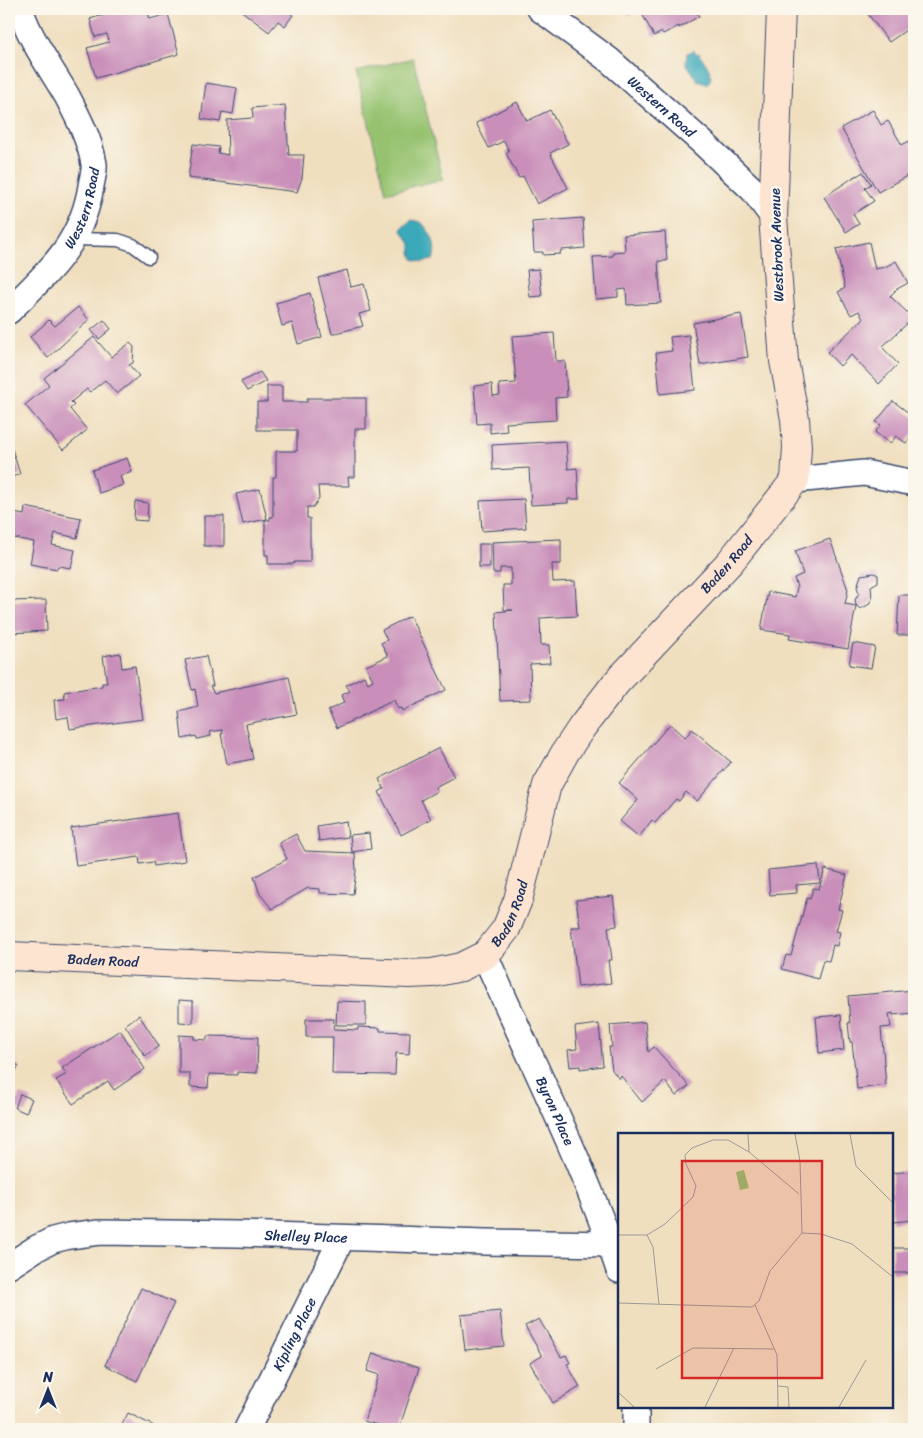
<svg xmlns="http://www.w3.org/2000/svg" width="923" height="1438" font-family="Sriracha,sans-serif">
<rect width="100%" height="100%" fill="#fbf7ec"/>
<filter id="ink" filterUnits="userSpaceOnUse"><feTurbulence type="fractalNoise" baseFrequency=".02" numOctaves="2"/><feDisplacementMap in="SourceGraphic" scale="10" xChannelSelector="R" yChannelSelector="G"/><feConvolveMatrix kernelMatrix="1 2 1 2 8 2 1 2 1" color-interpolation-filters="sRGB"/></filter>
<filter id="wash" filterUnits="userSpaceOnUse"><feTurbulence type="fractalNoise" baseFrequency=".0096" numOctaves="4" result="noise"/><feDisplacementMap in="SourceGraphic" scale="20" xChannelSelector="R" yChannelSelector="G"/><feGaussianBlur stdDeviation="1.12" result="paint"/><feColorMatrix in="noise" values="0 0 0 0 0 0 0 0 0 0 0 0 0 0 0 0 0 1.4 0 .05"/><feComposite in="paint" operator="in"/></filter>
<g filter="url(#wash)">
<rect width="100%" height="100%" fill="#f0dfbf"/>
<path fill="#96c270" stroke="#587867" d="M413,58l30,121 -57,14 -30,-121z"/>
<path fill="#3ba9b9" stroke="#2b6c8c" d="M694,51l3,3 2,-1c5,9 20,26 6,31l-5,-4 -2,1 -12,-18 1,-10z
M411,220l10,2c10,11 17,22 12,38l-11,2 -9,-3 -2,-7v-8l-10,-15z"/>
<g id="blocks">
<path fill="#c98fba" d="M101,9h46l3,10 18,-5 11,40 -83,24 -9,-30 22,-6 -2,-8 -12,3 -5,-18 13,-4z
M239,9h46l8,6 -8,11 -7,-5 -9,11z
M626,9h69l4,7 -20,12v-2l-16,8 -1,-2 -8,4 -14,-26 -11,5z
M864,9h39l1,1 6,-1 4,6v12l-1,1 -1,-2 -23,16z
M206,83l31,5 -4,26 -11,-2 -2,10 -19,-3z
M517,102l10,19 23,-11 18,34 -18,9 18,35 -31,16 -14,-28 -4,2 -13,-25 3,-2 -5,-10 -15,7 -13,-25z
M285,105l4,50h15l-2,23 -5,14 -109,-14 5,-34 26,3 -1,6 10,2 -1,-35 26,-2 -1,-10z
M873,110l8,15 7,-4 14,24 7,-4 5,9v22l-36,20 -37,-64z
M863,172l8,12 -6,4 9,13 -21,13 6,10 -13,8 -22,-35 33,-22v1z
M583,218l2,30 -24,2 -1,4 -17,1v-3h-9l-2,-30z
M665,232l2,29h-9l3,42 -34,2 -1,-16 -8,1v7l-22,2 -3,-42 20,-1v-4l12,-1 -1,-16z
M869,242l6,27 10,-2 11,-6 12,22 -11,6 -7,7 23,22 -31,29 16,17 -19,20 -28,-29 -11,11 -13,-14 36,-33 -4,-8 -8,4 -13,-23 7,-4 -9,-39z
M539,269l3,27 -12,1 -3,-27z
M347,270l4,17 13,-3 7,27 -12,3 4,12 -31,8 -14,-56z
M310,293l12,44 -24,7 -6,-21 -10,3 -6,-23z
M78,307l11,13 -41,38 -18,-21 19,-17 6,6z
M741,314l7,43 -48,8 -7,-42z
M104,320l7,9 -12,10 -8,-9z
M554,333l2,28h9l2,36 -12,1 1,22 -50,3 1,8 -17,2v-10l-13,1 -3,-38 18,-2 1,12 7,-1 -1,-11 17,-1 -4,-47z
M689,335l6,55 -35,4 -4,-41 16,-2 -2,-14z
M94,337l17,20 19,-14 4,4 -1,16 -4,2 10,11 -22,18 -12,-14 -15,12 -3,-3 -16,13 3,3 -4,4 17,21 -24,20 -38,-45 24,-20 -5,-7z
M260,372l6,9 -19,10 -6,-9z
M267,386h15v16h25v-4h59v31h-11v48h-7l1,9h-31l1,13 -6,8h-6v11h3v44h-16v2h-26v-9h-3v-35h5v-3h3v-40h3v-26h21v-21h-40v-28h10z
M893,401l21,16v15l-8,11 -10,-7 -6,8 -15,-12 6,-7 -5,-3z
M566,441l2,28 9,-1 2,31h-11v4l-37,2 -2,-37 -36,2 -1,-25z
M12,449l8,25 -11,4v-28z
M127,458l5,14 -12,4 3,9 -24,8 -7,-23z
M260,489l7,30 -24,5 -7,-30z
M524,499l2,29 -44,3 -2,-30z
M135,501l13,2 -1,18 -13,-1z
M25,507l56,11 -4,20 -22,-5 -3,12 23,5 -4,18 -13,-2 -1,3 -27,-5 4,-22 -25,-5v-25l15,3z
M204,516h20v30h-20z
M561,539v25h-9l1,18 22,-1 2,35 -37,2 1,27h8l1,18 -20,1 1,36 -31,1 -4,-89 17,-2h-9l-1,-25h8v-17h-11v5h-7l-1,-31z
M830,539l18,51 -3,14 11,2 -8,43 -59,-10 1,-5 -29,-4 7,-38 27,5 2,-10 -3,-9 9,-4 -8,-23z
M479,544h11v23h-11z
M874,573l4,2v7l-7,4 1,13 -4,6 -8,4 -4,-4 -1,-5 4,-7 -2,-6 4,-12z
M899,595h15v40h-17z
M46,600l1,31 -37,2 -1,-32z
M410,616l36,74 -44,21 -1,-3 -3,1 -4,-9 -57,28 -9,-18 16,-7 -3,-8 9,-4 -4,-6 18,-9 4,7 5,-3 -7,-14 22,-10 -7,-13 6,-3 -5,-10z
M853,643l22,4 -4,21 -22,-3z
M120,653l2,15 13,-2 8,53 -73,10 -2,-12 -12,2 -2,-19 11,-1 -1,-7 38,-6v-3h5l-4,-27z
M206,656l7,30h-3l4,7 75,-16 8,37 -51,10 7,35 -26,5 -6,-30h2l-1,-4 -12,2 1,4 -14,3 -1,-3 -14,3 -3,-27 19,-5 -3,-18 -3,1 -7,-30z
M670,724l15,14 7,-9 39,33 -34,39 -11,-9 -7,9 -3,-2 -21,24 -3,-3 -13,17 -19,-16 18,-21 -19,-17z
M439,748l15,29 -19,10 2,4 -16,9 10,19 -30,16 -22,-43 5,-3 -5,-10z
M178,813l7,48 -31,5 -1,-4 -13,2 -1,-7 -63,9 -5,-38z
M346,821l2,16 -29,4 -2,-15z
M369,833l2,16 -19,3 -2,-17z
M296,834l9,17 50,2 1,18 -3,23 -33,-1v-4l-12,-1 -36,21 -12,-15 -6,-17 33,-18 -8,-16z
M818,865l2,18 -24,2 1,8 -27,2 -2,-25z
M825,869l22,6 -9,34 4,1 -6,21 4,1 -3,14 -4,-1 -4,16 -6,-1 -5,19 -36,-10 4,-14 5,1 16,-58 3,1 3,-11 6,1z
M613,896l4,30 -9,1 4,33h-4l3,23 -33,4 -7,-60h9l-4,-27z
M914,990v23l-21,2v-2l-4,1 2,13 -10,1 5,57 -29,4 -5,-47h-2l-2,-19h2l-2,-27z
M179,1000l14,1v22l-14,-1z
M337,1001l29,1v23h-30z
M139,1015l20,31 -14,10 -20,-31z
M841,1015l3,35 -25,3 -3,-36z
M306,1019h28l-1,10 25,1v-3l22,1v3l30,1 -1,22 -13,-1 -1,22 -63,-1 1,-37h-27z
M645,1022l3,30 6,-5 35,39 -13,10 -11,-15 -23,21 -21,-26 -2,3 -7,-9 -3,-23h3l-2,-22z
M599,1024l4,42 -23,3v-3l-10,1 -2,-17 9,-1 -2,-22z
M120,1030l25,39 -31,21 -6,-9 -35,23 -17,-24 11,-6 -5,-6z
M179,1035l15,1v3l13,1v-4l51,1 -1,36 -20,-1v3l-28,-1 -1,14 -18,-1v-14h-11z
M9,1057l4,3 -1,2 7,4 -10,16z
M20,1094l12,5 -6,14 -11,-5z
M914,1171v49l-22,2v-49z
M892,1248h22v25h-22z
M141,1288l33,15 -37,78 -32,-16z
M500,1311l4,35 -39,4 -4,-35z
M539,1319l22,38 5,-2 4,8 -3,1 13,23 -27,16 -23,-40 12,-7 -17,-30z
M373,1353l46,15 -20,61h-8l-27,-8 15,-46 -12,-4z
M9,1412h4l-1,17h-3z
M128,1413l26,13 -1,3h-33z"/>
</g>
</g>
<g filter="url(#ink)">
<use href="#blocks" fill-opacity="0" stroke="#3b496d" stroke-width="1"/>
<g fill="none" stroke-linecap="round" stroke-linejoin="round">
<g stroke="#3b496d" stroke-width="15">
<path id="lane" d="M74,239l44,1 15,5 16,12"/>
</g>
<g stroke="#3b496d" stroke-width="28">
<g id="street">
<path id="s1" d="M540,9l69,51 94,83 50,47 20,27"/>
<path id="s2" d="M9,311c39,-39 73,-67 82,-125 1,-7 4,-16 3,-22 -4,-24 -16,-47 -27,-68 -17,-29 -36,-55 -47,-87"/>
<path d="M795,480l69,-7 50,10"/>
<path id="s3" d="M485,955c45,105 98,206 134,315"/>
<path id="s4" d="M9,1266l26,-17 18,-9 16,-4 31,-4 137,2 248,8 126,2"/>
<path d="M636,1407v22"/>
<path id="s5" d="M247,1429l95,-191"/>
</g>
</g>
<g stroke="#3b496d" stroke-width="30">
<g id="secondary">
<path id="s6" d="M9,956l400,18 23,-1 29,-6 24,-12 6,-7 15,-19 12,-29 29,-115 19,-34 16,-24 34,-44 114,-121 65,-82 2,-33 -2,-28 -11,-58 -11,-144 8,-208"/>
</g>
</g>
<use href="#lane" stroke="#fff" stroke-width="12"/>
<use href="#street" stroke="#fff" stroke-width="25"/>
<use href="#secondary" stroke="#fde4d0" stroke-width="28"/>
</g>
</g>
<g text-anchor="middle" dominant-baseline="central" stroke-width="5" stroke-linejoin="round" paint-order="stroke">
<g font-size="14" fill="#1b2f5e" stroke="#fbf7ec">
<text stroke="none"><textPath href="#s1" startOffset="156">Western Road</textPath></text>
<text stroke="none"><textPath href="#s2" startOffset="129">Western Road</textPath></text>
<text transform="translate(777 245) rotate(-92)">Westbrook Avenue</text>
<text stroke="none"><textPath href="#s6" startOffset="949">Baden Road</textPath></text>
<text stroke="none"><textPath href="#s6" startOffset="529">Baden Road</textPath></text>
<text stroke="none"><textPath href="#s6" startOffset="94">Baden Road</textPath></text>
<text stroke="none"><textPath href="#s3" startOffset="171">Byron Place</textPath></text>
<text stroke="none"><textPath href="#s4" startOffset="305">Shelley Place</textPath></text>
<text stroke="none"><textPath href="#s5" startOffset="106">Kipling Place</textPath></text>
</g>
</g>
<g transform="translate(618 1133)">
<rect width="275" height="275" fill="#f0dfbf"/>
<path d="M126,37l5,18 -9,2 -4,-18z" fill="#96c270"/>
<path fill="none" stroke="#9b9998" stroke-width="1" d="M130,1l1,18M177,1l5,27 2,72M232,1l6,32 37,37M184,100l19,1 31,10 41,33M0,102h29M29,102l18,-11 28,-27 3,-11 -10,-22 -1,-9 7,-7 21,-8h15l21,12 50,42M29,102l6,12 6,57M0,170l134,4 7,-6 11,-30 32,-38M137,172l22,50 1,52M38,236l37,-21 81,1M160,253l10,1 1,20M0,259l16,15M87,274l29,-59M221,274l27,-47"/>
<path fill="#d62828" fill-opacity="0.15" stroke="#d62828" stroke-width="2.5" d="M64,28h140v217h-140z"/>
<rect width="275" height="275" fill="none" stroke="#1b2f5e" stroke-width="2.5"/>
</g>
<rect width="923" height="1438" fill="none" stroke="#fbf7ec" stroke-width="30"/>
<g transform="translate(48 1390)" stroke="#fbf7ec" stroke-width="4" paint-order="stroke">
<path d="M0-4L9 19L0 12L-9 19Z" fill="#1b2f5e"/>
<text y="-8" font-size="14" font-weight="bold" text-anchor="middle" fill="#1b2f5e">N</text>
</g>
</svg>
